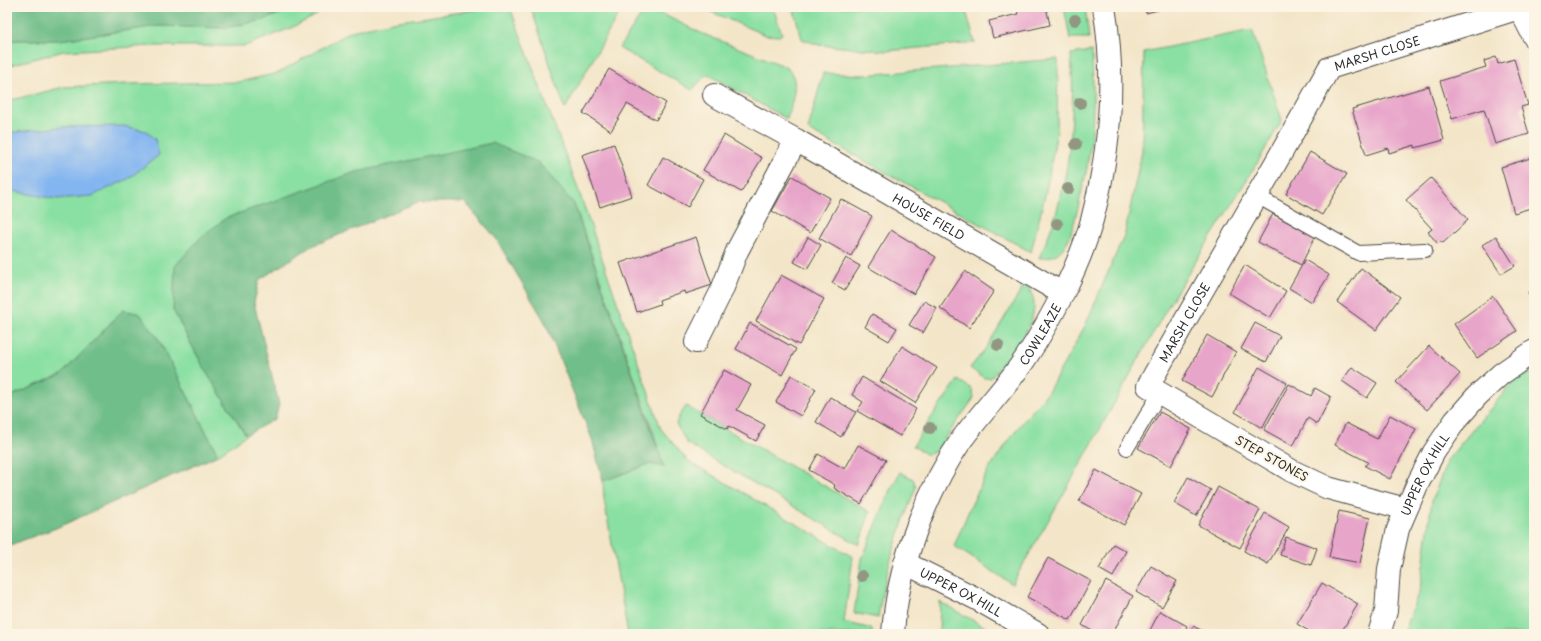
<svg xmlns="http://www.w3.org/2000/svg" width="1541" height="641" font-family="'Playpen Sans',sans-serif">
<rect width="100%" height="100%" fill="#fcf5e5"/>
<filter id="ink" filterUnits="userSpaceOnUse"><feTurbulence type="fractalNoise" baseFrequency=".025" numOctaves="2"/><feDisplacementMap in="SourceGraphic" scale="8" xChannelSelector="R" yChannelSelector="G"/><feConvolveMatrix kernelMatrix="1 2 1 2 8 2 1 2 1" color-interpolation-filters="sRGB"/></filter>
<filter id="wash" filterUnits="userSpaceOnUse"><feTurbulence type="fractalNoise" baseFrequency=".012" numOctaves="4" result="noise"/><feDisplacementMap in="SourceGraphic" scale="16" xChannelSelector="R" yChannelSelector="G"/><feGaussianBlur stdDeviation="0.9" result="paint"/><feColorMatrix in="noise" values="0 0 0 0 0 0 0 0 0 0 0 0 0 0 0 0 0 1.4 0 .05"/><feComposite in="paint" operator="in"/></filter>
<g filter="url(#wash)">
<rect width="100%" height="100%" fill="#f3e5c8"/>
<path fill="#8ae0a3" stroke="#5a8667" d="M297,7h29l-11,9 -24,12 -46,18h-93l-88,5 -57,15v-24l9,-2h44l98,-14 67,2 38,-8z
M538,7l84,1 -57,101 -34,-101z
M700,7h73l9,27 -3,2 -14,-1z
M793,7h172l10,36 -89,8 -67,-6 -17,-6z
M1064,7h21l4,31h-19z
M482,9l29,1 65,173 85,246 27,32 165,96 -9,65 28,7v5h-244l-24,-135 -1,-18 46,-17 14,2 -9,-32 -80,-230 -81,-61 -137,30 -130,45 -53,92 32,60 41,65 -28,20 -59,-115 -19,-26 -17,-4 -61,64 -55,24v-297l57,-14 62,-3 113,-2 39,-9 73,-42 41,-9z
M656,11l47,23 76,30c3,1 7,3 9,5 13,12 3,35 -1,50l-80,-45 -15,16 -73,-42 23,-34z
M1252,30l30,90 -26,45 -85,136 -91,164 -68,119 -58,-38 16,-38 18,-38 29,-41 31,-37 37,-66 40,-93 17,-82 2,-99z
M1092,51c1,37 3,74 -4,110 -2,16 -7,31 -10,47 -4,13 -6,29 -15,40 -6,8 -15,10 -24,10 30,-63 37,-136 32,-204z
M1058,59l-1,72 -11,60 -15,61 -223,-122 15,-57 41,2z
M1025,284c28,28 -16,71 -34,94h-7l-14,-10 16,-20z
M1534,371v263h-132l18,-45 12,-89 16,-41 65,-77z
M958,380l14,9 2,9 -38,53 -8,4 -15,-9 18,-28z
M686,406l184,106 -11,33 -145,-85 -27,-17 -11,-19 2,-6z
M900,472l13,7 3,8c-17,44 -31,84 -38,131l-24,-5 8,-54 25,-61z
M940,602l58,32h-59z"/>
<path fill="#6fbe89" stroke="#4d745a" d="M7,7h290l-34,13 -38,8 -67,-2 -98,14h-44l-9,2z
M492,143l46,19 36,42 90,263 -15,-3 -46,17 -11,-42 -47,-117 -50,-85 -30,-35h-47l-108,45 -51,33 -5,23 25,101 -4,15 -29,16 -41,-65 -32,-60 2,-44 27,-30 24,-18 130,-46z
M123,310l17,4 19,26 59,115 -162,73 -49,18v-148l55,-24z"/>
<path fill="#83b5f0" stroke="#57708e" d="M124,126l22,5 9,8 4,16 -31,24 -36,17 -36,3 -49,-9v-57l54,-6z"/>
<g id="blocks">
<path fill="#e8a5ca" d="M1016,7h30l4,18 -57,13 -4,-17 29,-7z
M1144,7h22v1l-20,5z
M1496,57l2,7 16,-5 14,46 -7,2 8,27 -34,10 -11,-35 -32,10 -12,-38 46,-14 -2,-6z
M609,69l57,34 -10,17 -29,-16 -16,27 -28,-18z
M1429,86l15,54 -29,8v-3l-26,8 -1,-5 -22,7 -14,-46z
M724,135l38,23 -21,34 -38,-22z
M614,144l18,52 -32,11 -18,-52z
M1310,152l37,22 -25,41 -36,-21z
M663,157l40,22 -15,28 -40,-22z
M1534,157v50l-20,6 -13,-46z
M792,176l38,22 -20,35 -38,-22z
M1431,178l37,42 -25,23 -2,-2 -3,3 -10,-12 4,-3 -26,-29z
M841,199l31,17 -21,40 -32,-18z
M1273,214l42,23 -14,28 -43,-23z
M891,230l45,27 -22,37 -46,-27z
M1496,236l19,30 -14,8 -19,-29z
M696,237l16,48 -27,9 -1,-3 -25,9 1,4 -23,8 -17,-49z
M808,237l13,8 -14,24 -13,-7z
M846,258l14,8 -15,24 -13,-7z
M1305,260l24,15 -17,27 -23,-14z
M1245,265l41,26 -16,27 -41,-25z
M1361,268l39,29 -24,33 -39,-28z
M965,271l29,20 -25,37 -29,-20z
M781,275l43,24 -25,46 -43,-24z
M1534,290v16l-6,-14z
M1493,296l24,35 -40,27 -23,-34z
M924,301l13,7 -14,25 -14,-8z
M872,314l25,14 -8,13 -24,-14z
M750,323l46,26 -14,26 -46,-26z
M1255,323l25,13 -14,26 -25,-13z
M1207,335l29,17 -24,45 -30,-16z
M902,346l35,22 -22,35 -35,-22z
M1429,346l31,28 -33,36 -31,-28z
M1259,367l28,16 -25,45 -27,-16z
M1352,367l25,16 -10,15 -25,-17z
M724,370l27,15 -14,25 28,15 -9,16 -27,-15 -2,3 -27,-15z
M791,375l25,14 -15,27 -25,-14z
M862,377l54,32 -16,27 -43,-25 6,-9 -11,-7z
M1289,384l22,12 4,-8 16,9 -14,27 -9,-6 -15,28 -29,-16z
M830,397l26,15 -15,25 -25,-15z
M1160,412l31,17 -20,37 -33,-18z
M1390,415l26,14 -26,50 -25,-13 3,-4 -33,-17 11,-22 31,16z
M858,445l28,15 -25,44 -27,-16 1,-3 -26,-15 9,-16 27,15z
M1096,470l45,24 -17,31 -45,-24z
M1188,477l23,13 -15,26 -22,-13z
M1218,487l42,23 -20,38 -42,-23z
M1339,511l31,7 -10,45 -31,-6z
M1265,513l24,14 -21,37 -24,-13z
M1286,537l31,11 -6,17 -31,-10z
M1113,544l13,7 -13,26 -14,-8z
M1048,558l43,23 -21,39 -43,-23z
M1151,566l26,15 -15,26 -26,-15z
M1106,581l27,15 -21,38h-15l-15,-9z
M1322,583l36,21 -18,30h-26l-17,-10z
M1160,611l27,15 -4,8h-35z
M1193,626l15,8h-19z"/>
</g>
</g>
<g filter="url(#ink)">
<use href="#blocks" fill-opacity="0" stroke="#494743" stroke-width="1"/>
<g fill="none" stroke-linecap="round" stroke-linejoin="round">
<g stroke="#494743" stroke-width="16">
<path id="service" d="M1257,196l101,57 67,-3
M1127,448l33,-55"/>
</g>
<g stroke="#494743" stroke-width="24">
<g id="minor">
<path d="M1519,7l15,30"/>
<path d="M714,95l82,45"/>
<path id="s1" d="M696,342l26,-52 15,-39 59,-111 266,153"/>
<path id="s2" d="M1406,509l-78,-21 -36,-17 -144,-85c60,-107 122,-211 181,-318l190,-60"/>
<path id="s3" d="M905,563l72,36 61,35"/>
<path id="s4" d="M1379,634l7,-23 3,-42 9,-40 19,-44 17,-33 21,-31 22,-25 24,-22 33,-23"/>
</g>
</g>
<g stroke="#494743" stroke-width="24">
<g id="secondary">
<path id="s5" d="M893,634c4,-65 32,-141 69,-195 20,-27 44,-52 63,-80 26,-39 55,-94 67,-139 18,-69 24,-142 12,-213"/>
</g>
</g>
<use href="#service" stroke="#fff" stroke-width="14"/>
<use href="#minor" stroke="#fff" stroke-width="22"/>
<use href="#secondary" stroke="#fff" stroke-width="22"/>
</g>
<g fill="#929782">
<circle cx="1075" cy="20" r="6"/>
<circle cx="1080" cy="103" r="6"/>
<circle cx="1076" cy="144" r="6"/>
<circle cx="1068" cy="189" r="6"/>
<circle cx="1057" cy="224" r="6"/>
<circle cx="998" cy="345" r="6"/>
<circle cx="930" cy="428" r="6"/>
<circle cx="862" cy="576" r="6"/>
</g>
</g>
<g text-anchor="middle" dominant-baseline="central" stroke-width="4" stroke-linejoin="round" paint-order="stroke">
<g font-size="12" fill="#2b2b2b" stroke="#fcf5e5">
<text stroke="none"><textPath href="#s2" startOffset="704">MARSH CLOSE</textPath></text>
<text stroke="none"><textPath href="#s1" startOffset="379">HOUSE FIELD</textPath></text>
<text stroke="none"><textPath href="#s2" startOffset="361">MARSH CLOSE</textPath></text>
<text stroke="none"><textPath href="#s5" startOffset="340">COWLEAZE</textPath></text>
<text transform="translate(1272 458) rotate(29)">STEP STONES</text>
<text stroke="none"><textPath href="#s4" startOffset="168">UPPER OX HILL</textPath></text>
<text stroke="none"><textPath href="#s3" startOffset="63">UPPER OX HILL</textPath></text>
</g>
</g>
<rect width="1541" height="641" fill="none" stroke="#fcf5e5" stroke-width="24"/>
</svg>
